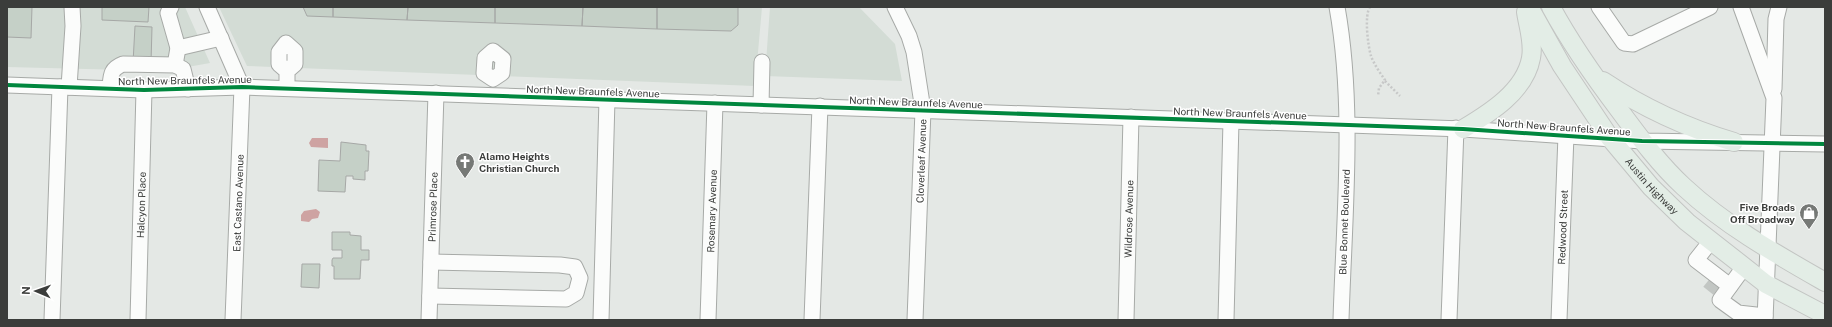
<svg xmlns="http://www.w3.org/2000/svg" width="1832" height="327" font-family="'Public Sans',sans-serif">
<rect width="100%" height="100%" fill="#e4e8e5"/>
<path fill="#d3dcd5" d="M7,7h178l25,56 -45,8 -158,-4z
M219,7h543l-7,79 -508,-20z
M770,7h89l36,37 7,37 -137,-5z"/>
<path fill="#cea3a2" d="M312,138h16v10l-17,-1 -2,-4z
M316,209l4,3 -2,6 -6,1 -3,3 -8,-1v-6l3,-4z"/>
<path fill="#c5d0c7" stroke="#a6a8a6" d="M7,7h25l-1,31 -24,-1z
M102,7h47l-1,15 -46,-2z
M303,7h30v10l-26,-1z
M333,7h75l-1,13 -74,-3z
M408,7h87v16l-88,-3z
M495,7h88l-1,19 -87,-3z
M583,7h74v22l-75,-3z
M657,7h81v18l-7,6 -74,-2z
M135,26l17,1 -1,36h-18z
M341,142l25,3v6h3l-1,20h-3v9l-12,-1v-3h-7l-1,16 -27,-1 1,-31 21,1z
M332,232h18v3l11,1v14h8v10h-8l-1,19h-26v-13h-2v-6l1,-2h9v-8h-10z
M302,264h18l-1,24 -18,-1z"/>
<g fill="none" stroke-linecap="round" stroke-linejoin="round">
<path stroke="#c2c6c3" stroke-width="15" stroke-dasharray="15 8" stroke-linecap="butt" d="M1708,281l10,8"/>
<g stroke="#a7aaa7" stroke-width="17">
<g id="minor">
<path d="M171,7l-3,6 10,35 -3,17"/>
<path d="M207,7l35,80 -9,233"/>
<path d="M895,7l14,29 5,16 9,58 -8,210"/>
<path d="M1337,7c18,100 7,211 4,313"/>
<path d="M1599,7l25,36 9,1 77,-37"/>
<path d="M1741,7l33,91 -9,222"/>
<path d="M178,48l43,-10"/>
<path d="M493,51l10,8 -1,14 -9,6 -9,-6 1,-15z"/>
<path d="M287,71l8,-7v-13l-9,-8 -7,9v12l8,7v17"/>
<path d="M7,85l137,5 98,-3 1221,42 179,12 183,3"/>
<path d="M69,87l4,-61 -1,-19"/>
<path d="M110,88c1,-12 0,-19 13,-24l52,1 8,4 5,20"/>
<path d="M1774,89l2,-70 3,-12"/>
<path d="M761,105l1,-43"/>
<path d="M1711,241l-15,19 34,26"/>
<path d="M1744,267l-24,33 18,13 27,3"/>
<path d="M430,296l136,3 10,-6 4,-15 -5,-11 -15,-2 -129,-3"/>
<path d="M52,320l8,-233"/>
<path id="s1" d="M138,320l6,-230"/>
<path id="s2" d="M429,320l7,-227"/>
<path d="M601,320l6,-221"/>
<path id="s3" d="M708,320l7,-217"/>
<path d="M812,320l8,-214"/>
<path id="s4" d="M1126,320l5,-203"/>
<path d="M1226,320l5,-199"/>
<path d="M1449,320l7,-192"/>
<path id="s5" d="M1559,320l7,-185"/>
</g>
</g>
<g stroke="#c3c5c3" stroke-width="20">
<g id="major">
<path id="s6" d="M1529,7l33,59 48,72 41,49 36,35 79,62 59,31"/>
<path d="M1551,7c20,37 44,71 69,104 20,27 40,54 64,76 42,39 92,67 141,95"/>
<path d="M1603,81c42,28 84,47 131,61"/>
<path d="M1463,129c27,-16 62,-38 68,-71 3,-15 -3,-32 -5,-46"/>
</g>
</g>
<path stroke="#c7c8c8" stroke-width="2.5" stroke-dasharray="2 2" stroke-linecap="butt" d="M1370,7c-6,8 -2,39 1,49 3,8 9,17 14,24l-6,8 -1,8
M1385,81l15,15"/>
<use href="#minor" stroke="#fbfcfb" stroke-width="15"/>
<use href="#major" stroke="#e3ede6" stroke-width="18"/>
<g stroke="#fff" stroke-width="6">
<path id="cycleway" d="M7,85l137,5 98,-3 1221,42 179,12 183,3"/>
</g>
<use href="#cycleway" stroke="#00873e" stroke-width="4"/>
</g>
<defs>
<g id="church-pin" transform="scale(1)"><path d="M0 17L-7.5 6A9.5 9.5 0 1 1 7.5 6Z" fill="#767976" stroke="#fff"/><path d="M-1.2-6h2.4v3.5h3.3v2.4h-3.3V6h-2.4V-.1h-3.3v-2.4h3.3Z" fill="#fff"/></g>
<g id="shop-pin" transform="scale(1)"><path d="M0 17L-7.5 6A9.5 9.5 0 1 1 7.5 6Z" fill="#767976" stroke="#fff"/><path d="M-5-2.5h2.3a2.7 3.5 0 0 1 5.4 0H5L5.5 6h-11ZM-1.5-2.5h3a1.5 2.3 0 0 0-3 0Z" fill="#fff"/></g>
</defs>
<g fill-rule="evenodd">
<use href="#church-pin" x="465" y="162"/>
<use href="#shop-pin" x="1809" y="213"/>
</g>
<g text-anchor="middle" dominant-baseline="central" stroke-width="3" stroke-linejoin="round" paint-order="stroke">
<g font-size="10" fill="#3b3d3b" stroke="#fff">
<text transform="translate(185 80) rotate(-1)">North New Braunfels Avenue</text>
<text transform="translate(593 91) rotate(2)">North New Braunfels Avenue</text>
<text transform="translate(916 102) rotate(2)">North New Braunfels Avenue</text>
<text transform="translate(1240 113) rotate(2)">North New Braunfels Avenue</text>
<text transform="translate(1564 127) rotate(4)">North New Braunfels Avenue</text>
<text transform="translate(921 161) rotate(-88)">Cloverleaf Avenue</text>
<text stroke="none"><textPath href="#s6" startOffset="218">Austin Highway</textPath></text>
<text transform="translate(238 203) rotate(-88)">East Castano Avenue</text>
<text stroke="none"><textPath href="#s1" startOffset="115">Halcyon Place</textPath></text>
<text stroke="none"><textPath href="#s2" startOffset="113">Primrose Place</textPath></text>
<text stroke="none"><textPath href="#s3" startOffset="109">Rosemary Avenue</textPath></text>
<text stroke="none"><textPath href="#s4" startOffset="101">Wildrose Avenue</textPath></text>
<text transform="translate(1344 222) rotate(-88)">Blue Bonnet Boulevard</text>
<text stroke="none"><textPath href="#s5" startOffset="93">Redwood Street</textPath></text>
</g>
<g font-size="10" font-weight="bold" fill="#3b3d3b" stroke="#fff" text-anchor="start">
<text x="479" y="156">Alamo Heights<tspan x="479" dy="12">Christian Church</tspan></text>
<text x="1795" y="207" text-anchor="end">Five Broads<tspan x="1795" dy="12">Off Broadway</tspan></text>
</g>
</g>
<rect width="1832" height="327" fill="none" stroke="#3b3d3b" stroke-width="16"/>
<g transform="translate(36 291) rotate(272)" stroke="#ffffff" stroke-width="3" paint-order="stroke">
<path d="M0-3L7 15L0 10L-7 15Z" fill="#3b3d3b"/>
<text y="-6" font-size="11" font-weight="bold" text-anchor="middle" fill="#3b3d3b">N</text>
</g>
</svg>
